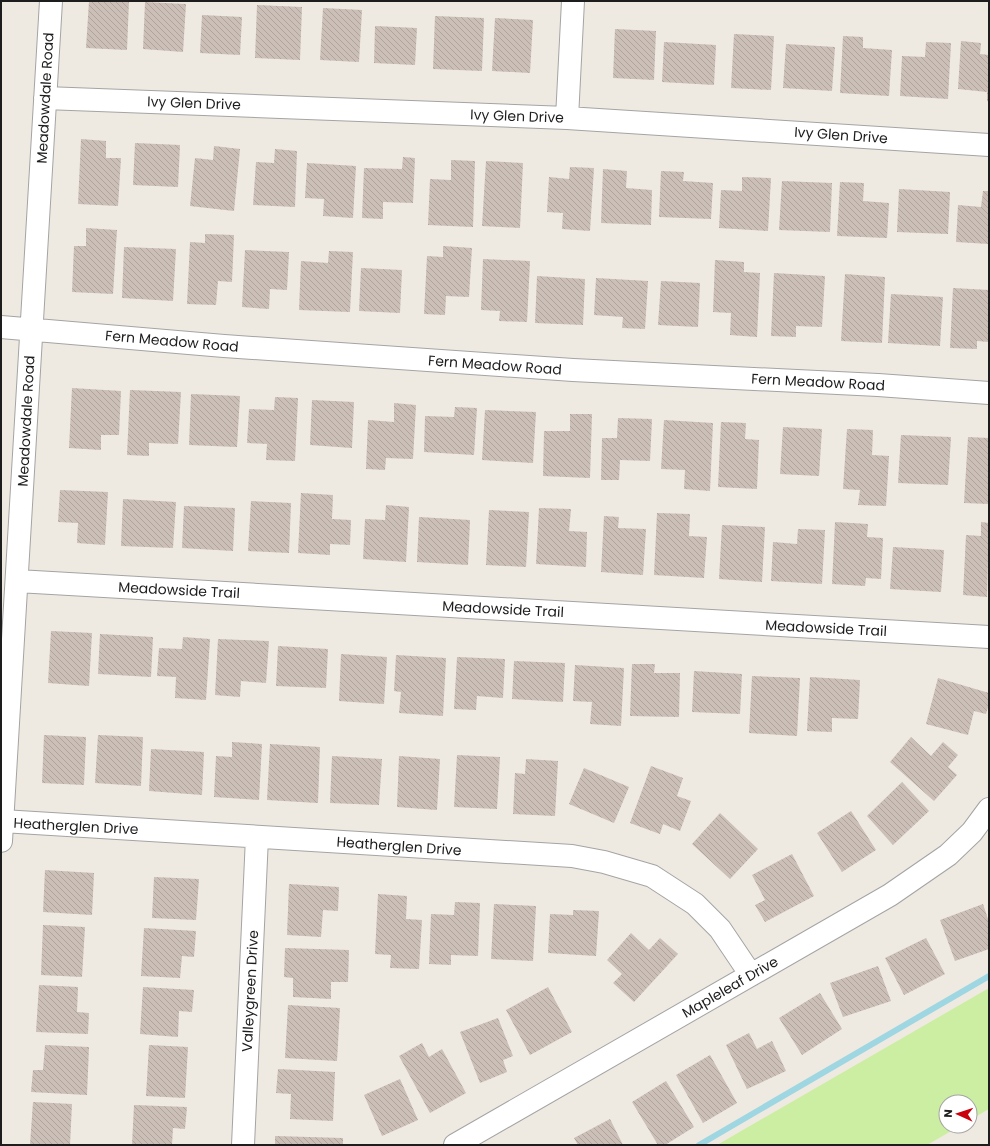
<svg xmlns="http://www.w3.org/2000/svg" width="990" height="1146" font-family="Poppins,sans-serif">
<defs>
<pattern id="building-back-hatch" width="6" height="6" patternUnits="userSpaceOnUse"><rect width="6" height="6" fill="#cbbfb7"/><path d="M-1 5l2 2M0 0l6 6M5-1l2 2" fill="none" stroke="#aea49d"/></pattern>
</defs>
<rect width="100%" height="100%" fill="#efeae1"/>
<path fill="#cceea2" d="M989,988v121l-19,11v-18h-24v24h14l-33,19h-210z"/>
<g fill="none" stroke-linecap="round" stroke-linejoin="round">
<path stroke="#9ed6e1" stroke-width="6" d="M699,1145l290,-169"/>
</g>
<path fill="url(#building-back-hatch)" d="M89,1h40l-2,49 -41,-2z
M145,2l41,2 -3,48 -40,-3z
M257,5l45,2 -2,53 -45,-2z
M323,8l39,2 -3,52 -39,-2z
M202,15l40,2 -2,38 -40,-2z
M435,16l49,2 -2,53 -49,-2z
M495,18l38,2 -3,53 -38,-2z
M375,26l42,2 -2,37 -41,-2z
M615,29l41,2 -2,49 -41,-2z
M734,34l40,2 -3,54 -40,-2z
M843,36l20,1v11l29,2 -3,46 -49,-3z
M961,41l20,2 -1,11 9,1v47l-2,-1v-9l-29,-3z
M664,42l52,3 -2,40 -52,-3z
M926,42l25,1 -3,56 -48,-3 2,-40 23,1z
M786,44l49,3 -3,44 -49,-3z
M81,139l25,2v17h15l-3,48 -40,-2z
M135,143l45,2 -2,42 -45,-2z
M214,146l26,3 -6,62 -44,-5 5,-48 18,2z
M275,149l22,2 -2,56 -42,-2 3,-43 18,1z
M403,157l12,1 -2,45 -30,-1v17l-21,-1 2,-50 38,1z
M451,160l24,1 -2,66 -45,-2 2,-46 21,1z
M486,161l37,2 -3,65 -38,-2z
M307,163l49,3 -3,52 -30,-2 1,-17 -19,-1z
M570,167l24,1 -4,63 -28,-2 1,-16 -16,-1 2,-35 20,2z
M603,169l24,2 -1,17 26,2 -1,35 -50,-2z
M661,171l23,1 -1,9 30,2 -2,36 -52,-2z
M742,177l29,1 -3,53 -49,-3 2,-38 21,1z
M782,181l50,2 -2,49 -51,-2z
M840,182l24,1 -1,18 26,2 -2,35 -50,-2z
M899,189l51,3 -2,42 -51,-2z
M983,191h6v53l-33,-2 2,-37 23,2z
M86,228l31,2 -4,64 -41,-2 2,-46h12z
M205,234l29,1 -2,47 -14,-1 -2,24 -29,-1 3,-62 15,1z
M443,246l29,2 -3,49 -23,-1 -1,19 -21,-1 3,-58 16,1z
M124,247l52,2 -3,52 -51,-3z
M245,250l44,2 -2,38 -17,-1 -1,20 -27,-2z
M329,251l24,1 -3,60 -51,-2 2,-49 27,2z
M483,259l47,2 -3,61 -28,-1 1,-10 -19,-1z
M715,260l29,2v10l16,1 -3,64 -27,-2 1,-22 -18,-1z
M361,268l41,2 -2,43 -41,-2z
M774,273l51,3 -3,51 -26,-1v11l-25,-1z
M845,274l40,3 -3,66 -41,-2z
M537,276l48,3 -2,46 -48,-2z
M596,278l52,3 -3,48 -23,-1 1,-11 -29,-2z
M661,281l39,2 -2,44 -40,-2z
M953,288l36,2v52l-12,-1v8l-27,-1z
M891,294l52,3 -3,49 -52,-3z
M72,388l49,3 -2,44h-18v15l-32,-2z
M130,390l51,2 -3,52 -29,-1v13l-22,-1z
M191,394l49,2 -3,51 -48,-2z
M275,397l23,1 -3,63 -29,-1 1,-16 -20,-1 2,-34 25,1z
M312,400l42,2 -2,46 -42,-3z
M394,403l22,2 -3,54 -27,-1 -1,12 -19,-1 2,-49 26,2z
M455,407l22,1 -3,47 -50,-3 1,-36 29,1z
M485,410l51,2 -3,51 -51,-3z
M570,414h22l-2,64 -47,-2 1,-45h26z
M618,418l34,1 -2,42 -30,-1 -1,20h-18l1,-42h15z
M664,420l49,3 -3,68 -26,-2 1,-19 -24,-1z
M721,422l25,1 -1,16 14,1 -2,49 -39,-2z
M783,427l39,2 -3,47 -39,-2z
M847,429l26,1 -1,25 17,1 -3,50 -28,-1 2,-15 -17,-1z
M901,435l50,2 -3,48 -50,-2z
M968,437l21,1v66l-25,-1z
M60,490l48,2 -3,53 -28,-2 1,-20 -20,-1z
M301,493l32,2 -1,24 19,1 -1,25 -20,-1v11l-32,-2z
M123,499l53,3 -3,46 -52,-2z
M251,501l40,2 -2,50 -41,-2z
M386,505l23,2 -3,55 -43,-3 2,-40 20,1z
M184,506l51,2 -2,43 -51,-3z
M539,508l32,1 -2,22 18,1 -1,35 -50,-3z
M489,510l40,2 -3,55 -40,-2z
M657,513l33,1 -1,22 18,1 -3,41 -50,-3z
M604,516l15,1 -1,11 28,1 -3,46 -42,-3z
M419,517l51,3 -2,45 -51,-3z
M835,522l33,2 -1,13 16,1 -2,41 -15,-1 -1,8 -33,-2z
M981,522l8,1 -2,74 -24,-2 3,-60 15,1z
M722,525l43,2 -3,55 -43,-3z
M798,529l27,1 -3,54 -51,-3 2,-39 24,2z
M893,547l51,3 -3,42 -51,-3z
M51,631l41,2 -3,53 -41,-3z
M100,634l53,3 -2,40 -53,-3z
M183,637l27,2 -4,61 -31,-2 1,-21 -19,-1 2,-28 23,1z
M218,639l51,2 -3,42 -25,-2 -1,16 -25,-2z
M278,646l50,3 -2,39 -50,-2z
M341,654l46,3 -3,47 -45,-3z
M396,655l50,3 -3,58 -44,-3 2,-21 -7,-1z
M457,657l48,2 -2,39 -26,-2 -1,14 -22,-1z
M514,661l51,2 -2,39 -51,-3z
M632,664h23l-1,9h26l-1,44 -49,-1z
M575,665l49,3 -3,58 -31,-2 2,-22 -19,-1z
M694,671l48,3 -2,40 -48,-2z
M752,676l48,2 -3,58 -48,-3z
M810,677l50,3 -2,39 -26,-1v14l-25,-1z
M938,678l51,15v11l-3,10 -12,-3 -6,24 -42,-11z
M44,735l42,2 -2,48 -42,-2z
M98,735l45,2 -2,49 -46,-3z
M911,737l20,19 12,-14 15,13 -10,12 9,8 -23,26 -44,-39z
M232,742l30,2 -3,56 -45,-3 2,-41 16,1z
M270,744l50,3 -2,56 -51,-3z
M151,749l53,3 -2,43 -53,-4z
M457,755l43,2 -3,52 -43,-2z
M332,756l50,3 -3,46 -49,-2z
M399,756l41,3 -3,51 -40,-3z
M526,759l32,2 -3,55 -42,-2 2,-41 10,1z
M651,766l32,12 -6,18 14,5 -11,30 -17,-7 -3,10 -30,-11z
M584,768l45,19 -15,36 -45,-19z
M902,782l27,29 -36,34 -26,-29z
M851,811l25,39 -34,22 -25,-39z
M720,813l38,36 -28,30 -38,-35z
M792,854l22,42 -49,26 -10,-17 10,-5 -13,-25z
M45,870l49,3 -2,42 -49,-3z
M154,877l45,2 -3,41 -44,-2z
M289,884l50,3 -1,24 -15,-1 -2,27 -34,-2z
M378,894l29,2 -1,23 16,1 -3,49 -29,-1 1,-13 -16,-1z
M455,902l25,1 -2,53 -27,-1v10l-22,-1 2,-50 23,1z
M494,904l42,2 -3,55 -42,-2z
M983,904l6,18v27l-34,12 -15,-41z
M573,910l26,1 -3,45 -48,-3 2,-39 23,1z
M43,925l42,2 -3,50 -41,-2z
M144,928l52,3 -2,26 -12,-1 -2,22 -39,-2z
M631,933l18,17 11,-12 18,16 -44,48 -21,-19 9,-9 -15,-14z
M926,938l19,36 -41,21 -19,-37z
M285,948l64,2 -1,32h-17v17l-38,-2v-19l-9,-1z
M878,966l13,35 -48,16 -13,-34z
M39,985l39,2 -1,25 12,1 -1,21 -52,-2z
M143,987l51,3 -2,22 -13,-1 -1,26 -38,-3z
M548,987l24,45 -42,23 -24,-45z
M820,993l22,36 -40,26 -23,-37z
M288,1005l52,3 -3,53 -52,-3z
M498,1018l15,38 -10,4 4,12 -27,11 -20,-51z
M749,1033l8,16 15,-8 14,30 -39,18 -21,-44z
M422,1043l7,14 13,-8 24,44 -36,20 -31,-57z
M45,1045l44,2 -2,48 -56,-3 2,-22h10z
M149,1045l39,2 -3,51 -39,-2z
M710,1055l27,48 -34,20 -27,-48z
M278,1069l57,3 -2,49 -43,-2 1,-25 -15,-1z
M400,1079l18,41 -36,16 -18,-41z
M666,1081l28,46 -29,18h-7l-26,-43z
M33,1102l39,2 -2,41h-40z
M134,1105l53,2 -2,22 -12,-1 -1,17h-40z
M610,1119l13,26h-45l-4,-7z
M275,1136l68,2v7h-68z"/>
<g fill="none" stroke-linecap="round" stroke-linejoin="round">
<g stroke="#a4a4a4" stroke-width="24">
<path id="minor" d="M45,98l522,20 422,27
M567,118l6,-117
M1,327l223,19 349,24 305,15 111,8
M17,581l972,56
M2,821l570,35 32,6 48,14 43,28 25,25 31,46
M1,841l50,-840
M243,1145l14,-308
M455,1145l435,-250 58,-40 24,-23 17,-23"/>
</g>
<use href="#minor" stroke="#fff" stroke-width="22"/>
</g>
<g text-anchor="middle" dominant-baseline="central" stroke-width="3" stroke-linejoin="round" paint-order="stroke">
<g font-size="14" fill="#1d1d1d" stroke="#fff">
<text transform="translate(45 98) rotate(-87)">Meadowdale Road</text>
<text transform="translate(194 103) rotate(2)">Ivy Glen Drive</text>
<text transform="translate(517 116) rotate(2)">Ivy Glen Drive</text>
<text transform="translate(841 135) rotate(4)">Ivy Glen Drive</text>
<text transform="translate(172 341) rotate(5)">Fern Meadow Road</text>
<text transform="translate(495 365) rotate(4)">Fern Meadow Road</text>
<text transform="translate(818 382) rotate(3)">Fern Meadow Road</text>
<text transform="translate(26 421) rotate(-87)">Meadowdale Road</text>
<text transform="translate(179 590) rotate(3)">Meadowside Trail</text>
<text transform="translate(503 609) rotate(3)">Meadowside Trail</text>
<text transform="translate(826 628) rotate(3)">Meadowside Trail</text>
<text transform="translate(76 826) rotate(3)">Heatherglen Drive</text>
<text transform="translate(399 846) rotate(4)">Heatherglen Drive</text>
<text transform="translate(730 987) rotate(-30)">Mapleleaf Drive</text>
<text transform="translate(250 991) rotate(-87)">Valleygreen Drive</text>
</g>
</g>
<rect width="990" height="1146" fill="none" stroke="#1d1d1d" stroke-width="4"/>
<g transform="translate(958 1114) rotate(273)"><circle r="19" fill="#ffffff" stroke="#a5a5a5"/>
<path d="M0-3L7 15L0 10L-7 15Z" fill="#c9000c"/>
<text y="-6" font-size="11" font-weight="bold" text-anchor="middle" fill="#1d1d1d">N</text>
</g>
</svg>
